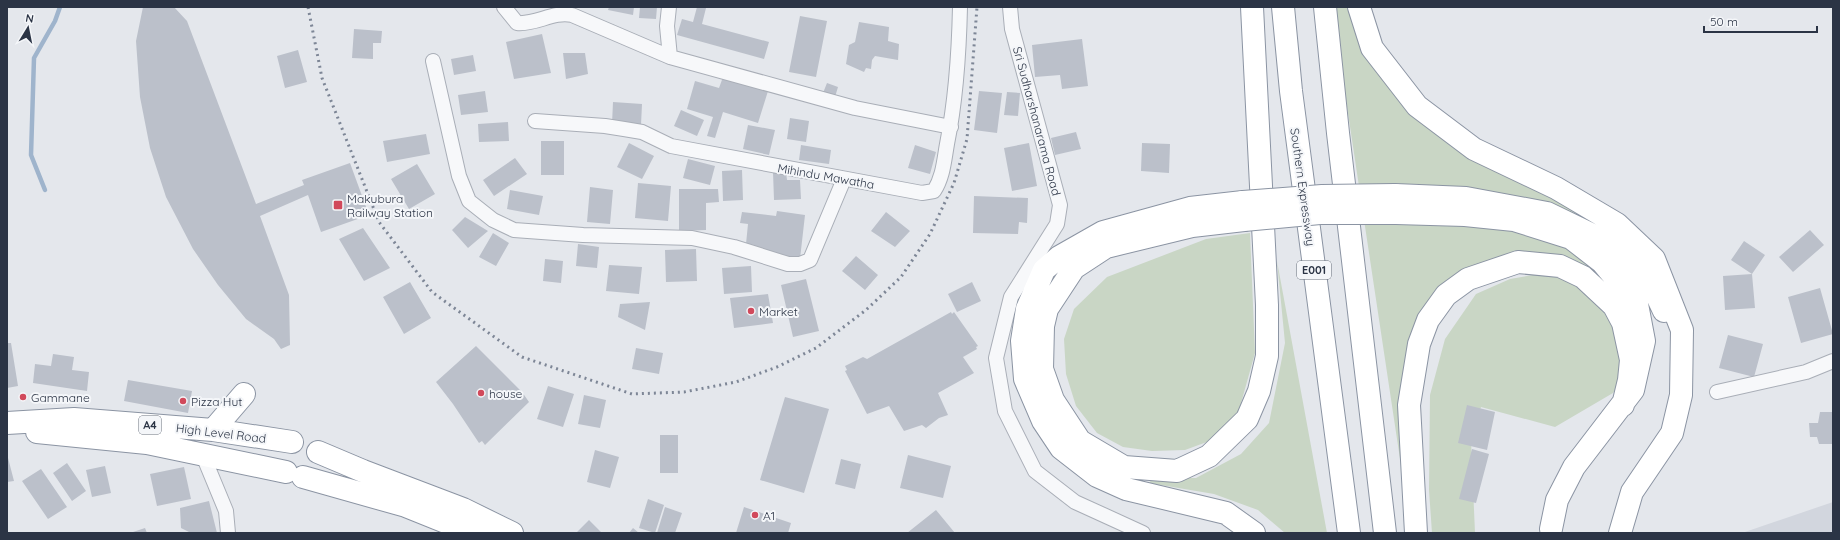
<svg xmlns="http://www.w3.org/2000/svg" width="1840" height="540" font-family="Quicksand,sans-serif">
<rect width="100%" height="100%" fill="#e4e7ec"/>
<path fill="#d2d6de" d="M1833,502v31h-91z"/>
<path fill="#c9d6c5" d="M1332,7h18l71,114 162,89 56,42 -32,31 -37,-22 -59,-3 -85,56 -18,198z
M1250,233l5,120 -17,61 -23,25 -30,11 -33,1 -29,-4 -26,-14 -21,-27 -10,-32 -2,-35 10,-30 33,-32 99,-38z
M1277,261l50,272h-42l-27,-23 -44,-16 -65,-11 4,-5h43l45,-24 28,-31 16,-80z
M1539,274l24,4 25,16 20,22 18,34 2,20 -15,23 -58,34 -74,-20 -10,33 4,93h-43l-3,-43 1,-95 15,-56 31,-45 34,-15z"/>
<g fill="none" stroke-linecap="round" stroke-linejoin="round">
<path stroke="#9fb4cc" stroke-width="4.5" d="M45,190l-14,-35 3,-97 21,-37 5,-14"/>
</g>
<path fill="#bbc0ca" d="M143,7h31l13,14 69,183 48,-19 -2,-5 48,-17 19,52 -48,17 -13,-37 -48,21 29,79 1,50 -9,4 -7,-10 -28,-20 -28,-34 -25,-36 -27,-52 -16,-49 -10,-51 -4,-56z
M609,7h25l-1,8 -25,-5z
M640,7h17l-1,12 -17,-1z
M697,7l9,1 -4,16 67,18 -5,17 -87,-24 5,-16 11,3z
M800,16l27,5 -11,56 -27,-5z
M859,22l30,5 -1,14 11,3 -1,16 -23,-4 -3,4 -1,9 -5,-1 -2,4 -18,-8 3,-19 6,-3z
M354,29l28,2 -1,12h-8v16l-21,-1z
M542,34l9,39 -37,6 -8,-37z
M1082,39l6,47 -26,3 -2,-14 -25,2 -3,-32z
M298,50l9,32 -22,6 -8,-32z
M563,53h22l3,21 -22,5z
M473,55l3,16 -22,4 -3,-16z
M723,77l45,14 -10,32 -35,-11 -8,26 -8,-2 6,-19 -26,-8 8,-28 24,7z
M827,83l11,4 -3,10 -12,-4z
M485,91l3,21 -27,3 -3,-20z
M979,91l23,2 -5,40 -23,-3z
M1007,92l13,1 -2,23 -14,-1z
M613,102l29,2 -1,21 -29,-1z
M681,110l23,10 -7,16 -23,-10z
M790,118l19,3 -3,21 -19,-3z
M508,122l1,19 -30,1 -1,-18z
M748,125l27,5 -6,25 -26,-6z
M1076,132l5,17 -26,6 -4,-17z
M426,134l4,20 -43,8 -4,-21z
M541,141h23v34h-23z
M629,143l25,13 -12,23 -25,-12z
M1029,143l8,43 -25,5 -8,-43z
M1142,143l28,1 -1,29 -28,-2z
M801,145l30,5 -2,14 -30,-4z
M915,145l21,7 -6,22 -22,-6z
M515,158l12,16 -33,22 -11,-16z
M688,159l27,7 -5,19 -27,-7z
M417,164l18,30 -26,15 -18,-30z
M742,170l1,30 -20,1 -1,-30z
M773,172h13l1,8h13l1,19 -27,1z
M638,183l33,3 -3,35 -33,-3z
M590,187l23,3 -3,34 -23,-2z
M679,189h39l1,13 -13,1v27l-27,1z
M510,190l33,6 -4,19 -32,-6z
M974,196l54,2 -1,25 -8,-1 -1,12 -45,-1z
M777,211l28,4 -5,44 -46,-7v-7l-8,-1 2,-20 -8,-1 2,-11 34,4z
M886,212l24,19 -15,16 -24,-16z
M465,217l23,14 -20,17 -16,-18z
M363,228l27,40 -26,13 -25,-42z
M1810,230l14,15 -31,27 -14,-15z
M493,233l16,10 -13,23 -17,-9z
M1744,241l21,14 -13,19 -21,-14z
M578,244l21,3 -2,21 -21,-2z
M696,249l1,32 -31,1 -1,-32z
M856,256l22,19 -13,15 -23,-19z
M545,259l18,2 -2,22 -18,-2z
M609,265l33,2 -3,27 -33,-3z
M751,266l1,26 -28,2 -2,-26z
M1752,274l3,34 -30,2 -2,-34z
M806,279l13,52 -26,6 -12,-52z
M410,282l21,36 -27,16 -21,-37z
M972,282l9,19 -24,11 -9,-18z
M1820,288l13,46 -32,9 -13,-46z
M768,294l5,29 -39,5 -4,-30z
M650,302l-5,28 -27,-13 2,-13z
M951,312l1,2 2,-2 24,34 -2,1 1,2 -14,8 11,16 -36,20 10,22 -9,3 -13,10 -4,-3 -18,6 -15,-25 -22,8 -22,-43 2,-1 -2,-4 18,-9 4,2z
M1728,335l35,9 -9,33 -35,-9z
M7,343h4l7,43 -11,2z
M476,346l46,46 7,10 -44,43 -3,-4 -3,2 -26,-39 -17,-22z
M636,348l27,5 -4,21 -27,-5z
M53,354l21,3 -2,13 17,2 -2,19 -54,-8 2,-19 16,2z
M128,380l64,11 -4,22 -64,-12z
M548,386l26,8 -11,33 -26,-8z
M584,395l22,5 -6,28 -22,-4z
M785,397l44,12 -25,84 -44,-13z
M1467,405l28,7 -8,38 -29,-7z
M1820,412h13v32h-14l-2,-7h-7l-1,-14h9z
M660,435h18v38h-18z
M1472,449l17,5 -13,49 -17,-4z
M595,450l24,7 -9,31 -23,-6z
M7,454l7,27 -7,1z
M908,455l43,11 -8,32 -43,-10z
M841,459l20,5 -6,25 -20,-5z
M67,463l19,28 -14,10 -19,-28z
M105,466l6,27 -19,4 -6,-27z
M184,467l7,32 -34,7 -7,-32z
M41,469l26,38 -19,12 -26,-38z
M648,499l16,6 -9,28 -16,-5z
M209,501l8,32h-26l-10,-5 -1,-20z
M665,507l17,6 -7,20h-18z
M744,507l47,16 -3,10h-52z
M936,510l19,23h-48z
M589,520l13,13h-26z
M145,528l2,5h-17z
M633,528l6,5h-10z"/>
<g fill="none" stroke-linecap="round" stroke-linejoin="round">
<g stroke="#a9aeb7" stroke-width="16">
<path id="minor" d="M504,7l13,16c19,2 36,-12 55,-8l98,42
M669,7l-2,19 3,31 185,51 96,19
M1010,7l2,22 48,176 -3,19 -46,73 -15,61 9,53 30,60 40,31 68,31
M433,61l26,115 10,25 24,19 21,10 69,5 109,3 42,9 54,17h12l10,-4 34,-81
M535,121l70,5 19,3 18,3 29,14 251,47 12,-2c9,-14 10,-30 13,-47 9,-45 12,-91 13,-137
M1717,392l89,-20 27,-11
M202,453l24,58 2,22"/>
</g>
<g stroke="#8b94a3" stroke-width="24">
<path id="trunk" d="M7,423l67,-4 139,11 79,12
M213,430l31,-36
M37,432l110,11 139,29
M318,452l45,19 100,38 49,24
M303,477l103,29 67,27"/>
</g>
<g stroke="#8b94a3" stroke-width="24">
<path id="motorway" d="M1283,7l8,84 58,442
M1325,7l13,126 47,400
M1359,7l13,41 45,58 57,43 82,39 61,36 37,35 28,71 -1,65 -9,38 -40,59 -12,41
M1395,195l71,3 81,15 66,32 44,51 7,15
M1243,202l-53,6 -87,24 -44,25 -15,13 -17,39 -5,32 3,38 18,42 18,27 36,28 29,13 100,24 28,20
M1396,213l69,2 49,5 57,18 31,24 35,42 7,37 -11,49 -59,77 -17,33 -6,29
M1244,220l-52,6 -86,21 -32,21 -27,41 -4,17 -1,43 11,31 27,41 44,26 53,4 32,-15 38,-37 12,-28 8,-35v-51l-15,-298
M1416,533l-7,-128 10,-61 9,-24 18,-25 22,-16 50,-17 42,4 23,11 31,29 9,17 8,37 -2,20 -6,25"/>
</g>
<use href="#minor" stroke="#f7f8fa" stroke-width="14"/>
<use href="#trunk" stroke="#fff" stroke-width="22"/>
<use href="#motorway" stroke="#fff" stroke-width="22"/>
<path stroke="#7d8696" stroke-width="3" stroke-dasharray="2 4" stroke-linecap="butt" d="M308,7l14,71 57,144 53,70 90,65 110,37 52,-2 52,-10 41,-15 39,-19 50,-38 35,-33 29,-43 24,-51 13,-44 10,-132"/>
<g stroke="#8b94a3" stroke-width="24" stroke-linecap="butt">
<path id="motorway-bridge" d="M1243,202l79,-6 73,-1
M1244,220l76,-7h76"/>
</g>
<use href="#motorway-bridge" stroke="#fff" stroke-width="22"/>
</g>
<g fill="#d1495b" stroke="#f4f6f9" stroke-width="1.5">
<rect x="333" y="200" width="10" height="10" rx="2"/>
<circle cx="751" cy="311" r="4"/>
<circle cx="481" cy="393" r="4"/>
<circle cx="23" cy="397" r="4"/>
<circle cx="183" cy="401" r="4"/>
<circle cx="755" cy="515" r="4"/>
</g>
<g text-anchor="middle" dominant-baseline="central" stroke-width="4" stroke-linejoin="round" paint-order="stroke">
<g fill="#f4f6f9" stroke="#676e7b" stroke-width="1">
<rect x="1297" y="261" width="34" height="18" rx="3"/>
<rect x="139" y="416" width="22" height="18" rx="3"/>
</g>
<g font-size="11" font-weight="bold" fill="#2b3445">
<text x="1314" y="270">E001</text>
<text x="150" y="425">A4</text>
</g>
<g font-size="12" fill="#2b3445" stroke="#f4f6f9">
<text transform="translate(1037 121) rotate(75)">Sri Sudharshanarama Road</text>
<text transform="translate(826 176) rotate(10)">Mihindu Mawatha</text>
<text transform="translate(1303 187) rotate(82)">Southern Expressway</text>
<text transform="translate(221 433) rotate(7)">High Level Road</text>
</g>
<g font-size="12" fill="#2b3445" stroke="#f4f6f9" text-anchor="start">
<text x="347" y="198">Makubura<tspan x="347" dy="14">Railway Station</tspan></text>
<text x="759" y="311">Market</text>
<text x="489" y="393">house</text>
<text x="31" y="397">Gammane</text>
<text x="191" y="401">Pizza Hut</text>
<text x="763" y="515">A1</text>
</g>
</g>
<rect width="1840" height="540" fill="none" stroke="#2b3445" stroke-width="16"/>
<g transform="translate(28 28) rotate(10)" stroke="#f4f6f9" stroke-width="3" paint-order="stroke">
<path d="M0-3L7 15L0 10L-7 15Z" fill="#2b3445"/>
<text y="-6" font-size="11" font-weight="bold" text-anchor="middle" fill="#2b3445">N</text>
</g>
<path d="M1704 26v6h113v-6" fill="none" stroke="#2b3445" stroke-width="2"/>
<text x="1710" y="26" font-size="12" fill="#2b3445" stroke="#f4f6f9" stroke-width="3" paint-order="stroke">50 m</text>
</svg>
